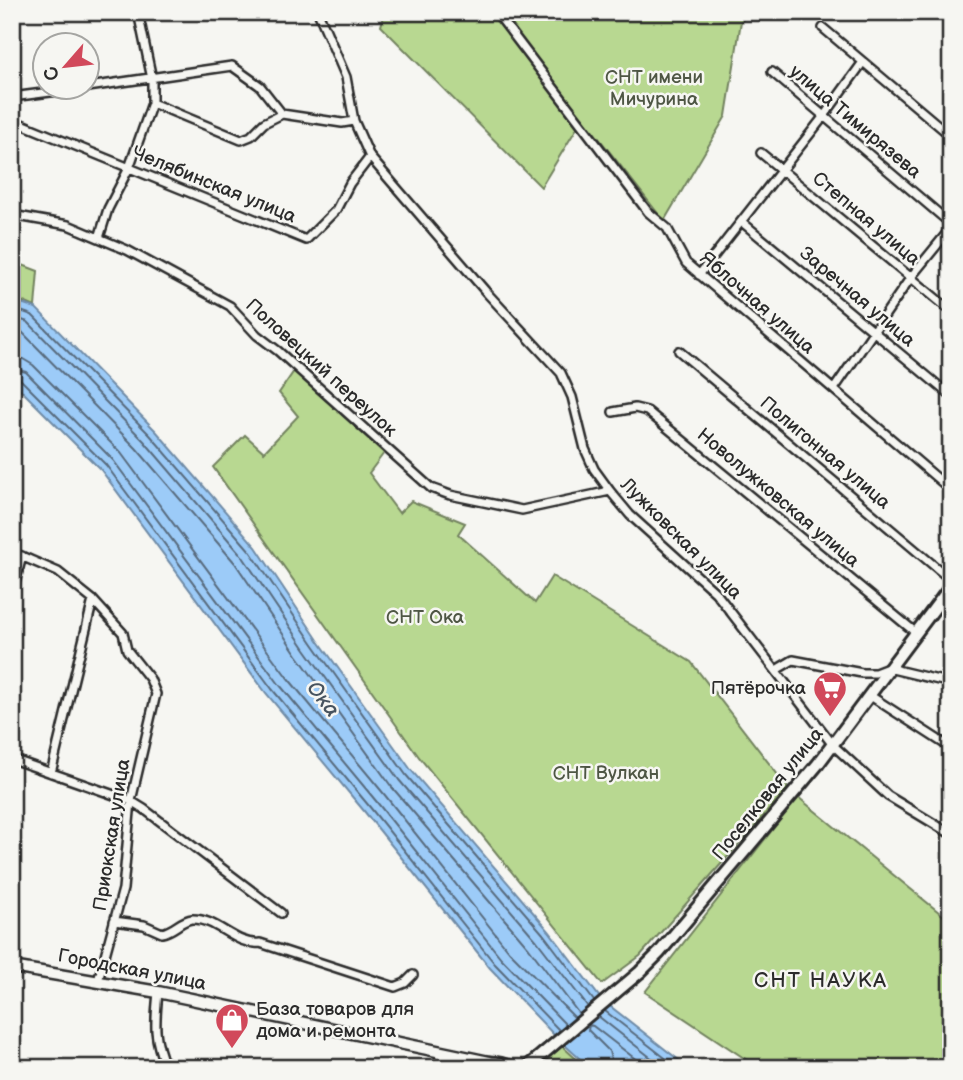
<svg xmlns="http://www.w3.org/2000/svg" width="963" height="1080" font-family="'Balsamiq Sans',sans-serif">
<rect width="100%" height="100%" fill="#f6f6f2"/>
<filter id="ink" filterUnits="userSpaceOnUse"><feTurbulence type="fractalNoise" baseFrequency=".0143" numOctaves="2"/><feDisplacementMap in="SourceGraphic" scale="14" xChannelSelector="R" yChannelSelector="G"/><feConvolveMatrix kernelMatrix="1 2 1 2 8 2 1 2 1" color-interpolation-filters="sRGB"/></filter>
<g filter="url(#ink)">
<path fill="#b8d891" stroke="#72825e" stroke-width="2" d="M385,12h369l-13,9 -15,95 -62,105 -81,-103 -42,69 -160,-161z
M12,261l26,10 -3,36 -23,-10z
M294,371l90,82 -15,20 30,40 12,-12 54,22 -7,11 77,69 17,-27 139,86 97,126 -148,168 -38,28 -183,-227 -206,-290 32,-32 19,17 34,-36 -19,-23z
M798,797l153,125v146h-192l-114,-76z
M562,1046l24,22h-46v-3z"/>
<path fill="#9ccbf8" stroke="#6f8ba6" stroke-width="2" d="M12,300l24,8 120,123 100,116 62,93 93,130 138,161 52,68 88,69h-99l-33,-30 -67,-70 -126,-157 -98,-118 -165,-223 -89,-89z"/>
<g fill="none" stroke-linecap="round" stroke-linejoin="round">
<path stroke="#586b7d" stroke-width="2" d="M12,308l20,7 118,120 100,116 63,93 93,131 138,160 50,66
M12,317l16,5 116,119 99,116 62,92 94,131 138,161 51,66
M12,328l10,4 114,116 99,115 62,92 94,131 138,162 50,66
M12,357l11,2 10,6 88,88 166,224 97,117 125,157 66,67
M12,368l14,4 87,88 166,224 97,117 125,157 65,67
M12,377l8,2 86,86 166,224 97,117 126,158 65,67
M605,1011l73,57
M598,1016l66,52
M613,1068l-4,-17 -21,-21 1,-5 4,1 54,42"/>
<g stroke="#2b2b2b" stroke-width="12">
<path id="minor" d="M318,12l28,65 8,44 16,36 117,136 74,80 11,24 13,52 9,20 16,22 20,24 86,78 117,152 55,51 63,38
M496,12l152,200 19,16 19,35 265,227
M823,28l128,108
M772,72l179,152
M88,87l144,-21 28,20 22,28
M12,97l69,-9
M152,103l89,37 10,-4 13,-13 18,-9 60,9 12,-2
M12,120l294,120 30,-30 14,-27 20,-26
M761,153l190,158
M12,215l56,10 59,25 103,56 27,29 21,16 153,137 19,7 72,15 88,-19
M742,222l209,174
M99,238l9,-29 21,-41 23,-65v-24l-14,-67
M699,275l125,-159 39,-54
M679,351l272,229
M834,389l77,-112 40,-49
M613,412l22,-4 12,3 268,221
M12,552l46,20 35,28 30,33 4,17 23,29 6,15 -25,107 -8,88 -25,92
M12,595l10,-39
M776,670l17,-10 69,13h13l13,-5 63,15
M869,695l82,53
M12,759l119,42 13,8 137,104
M51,773l42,-173
M114,921l30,4 18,8c12,-2 19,-13 30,-14 25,-1 43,27 68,24l135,44 10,-4 8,-8
M158,992c-3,32 -5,45 8,76"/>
</g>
<g stroke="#2b2b2b" stroke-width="15">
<path id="secondary" d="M12,967l146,25 331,70
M441,1056l12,6 7,6"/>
</g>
<g stroke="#2b2b2b" stroke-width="16">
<path id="trunk" d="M473,1068c12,-9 26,-6 40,0
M526,1068l114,-96 19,-19 159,-189 133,-178"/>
</g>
<use href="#minor" stroke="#f6f6f2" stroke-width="7"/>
<use href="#secondary" stroke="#f6f6f2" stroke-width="10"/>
<use href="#trunk" stroke="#f6f6f2" stroke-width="10"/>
</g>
</g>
<defs>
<g id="supermarket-pin" transform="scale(1.75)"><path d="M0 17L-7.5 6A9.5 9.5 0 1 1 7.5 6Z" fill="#d1495b" stroke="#f6f6f2"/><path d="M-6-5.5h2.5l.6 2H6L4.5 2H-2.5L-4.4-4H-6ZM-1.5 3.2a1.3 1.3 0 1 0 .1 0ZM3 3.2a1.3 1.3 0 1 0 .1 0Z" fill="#fff"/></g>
<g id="shop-pin" transform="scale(1.75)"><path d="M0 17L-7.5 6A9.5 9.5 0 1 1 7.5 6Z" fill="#d1495b" stroke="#f6f6f2"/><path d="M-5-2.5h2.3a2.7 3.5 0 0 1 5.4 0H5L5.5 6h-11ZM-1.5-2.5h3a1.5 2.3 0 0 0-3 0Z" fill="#fff"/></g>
</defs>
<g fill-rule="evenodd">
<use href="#supermarket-pin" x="830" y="688"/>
<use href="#shop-pin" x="232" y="1020"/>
</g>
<g text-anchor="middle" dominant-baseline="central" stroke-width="5" stroke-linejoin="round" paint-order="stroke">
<g font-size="19" fill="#4e5644" stroke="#f6f6f2">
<text x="654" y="77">СНТ имени<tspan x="654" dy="22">Мичурина</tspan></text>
<text x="425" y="617">СНТ Ока</text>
<text x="606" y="773">СНТ Вулкан</text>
</g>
<g font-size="19" fill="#2b2b2b" stroke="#f6f6f2">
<text transform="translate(855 122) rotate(40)">улица Тимирязева</text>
<text transform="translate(214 185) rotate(22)">Челябинская улица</text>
<text transform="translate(866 219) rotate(40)">Степная улица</text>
<text transform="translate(857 297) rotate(40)">Заречная улица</text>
<text transform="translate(757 303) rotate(41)">Яблочная улица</text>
<text transform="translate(321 368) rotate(42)">Половецкий переулок</text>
<text transform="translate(825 453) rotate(40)">Полигонная улица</text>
<text transform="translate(778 498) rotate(40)">Новолужковская улица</text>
<text transform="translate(681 539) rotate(45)">Лужковская улица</text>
<text transform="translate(768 794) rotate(-51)">Поселковая улица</text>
<text transform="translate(112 835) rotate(-81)">Приокская улица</text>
<text transform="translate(132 970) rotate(11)">Городская улица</text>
</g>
<g font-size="19" fill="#2b2b2b" stroke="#f6f6f2" text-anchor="end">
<text x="806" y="688">Пятёрочка</text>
<text x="256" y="1009" text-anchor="start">База товаров для<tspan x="256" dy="22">дома и ремонта</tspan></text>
</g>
<g font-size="21" font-style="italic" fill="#47535e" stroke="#f6f6f2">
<text transform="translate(323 699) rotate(52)">Ока</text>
</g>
<g font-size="21" letter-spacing="2" fill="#2b2b2b" stroke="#f6f6f2">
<text x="821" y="980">СНТ НАУКА</text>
</g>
</g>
<rect width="963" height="1080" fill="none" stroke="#f6f6f2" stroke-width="42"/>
<rect x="21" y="21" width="921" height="1038" fill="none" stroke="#2b2b2b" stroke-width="2.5" filter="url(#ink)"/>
<g transform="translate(66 66) rotate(242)"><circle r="33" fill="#f6f6f2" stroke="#a5a5a2" stroke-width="2"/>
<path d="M0-5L12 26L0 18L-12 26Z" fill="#d1495b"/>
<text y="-10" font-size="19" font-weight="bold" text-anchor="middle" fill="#2b2b2b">С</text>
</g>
</svg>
